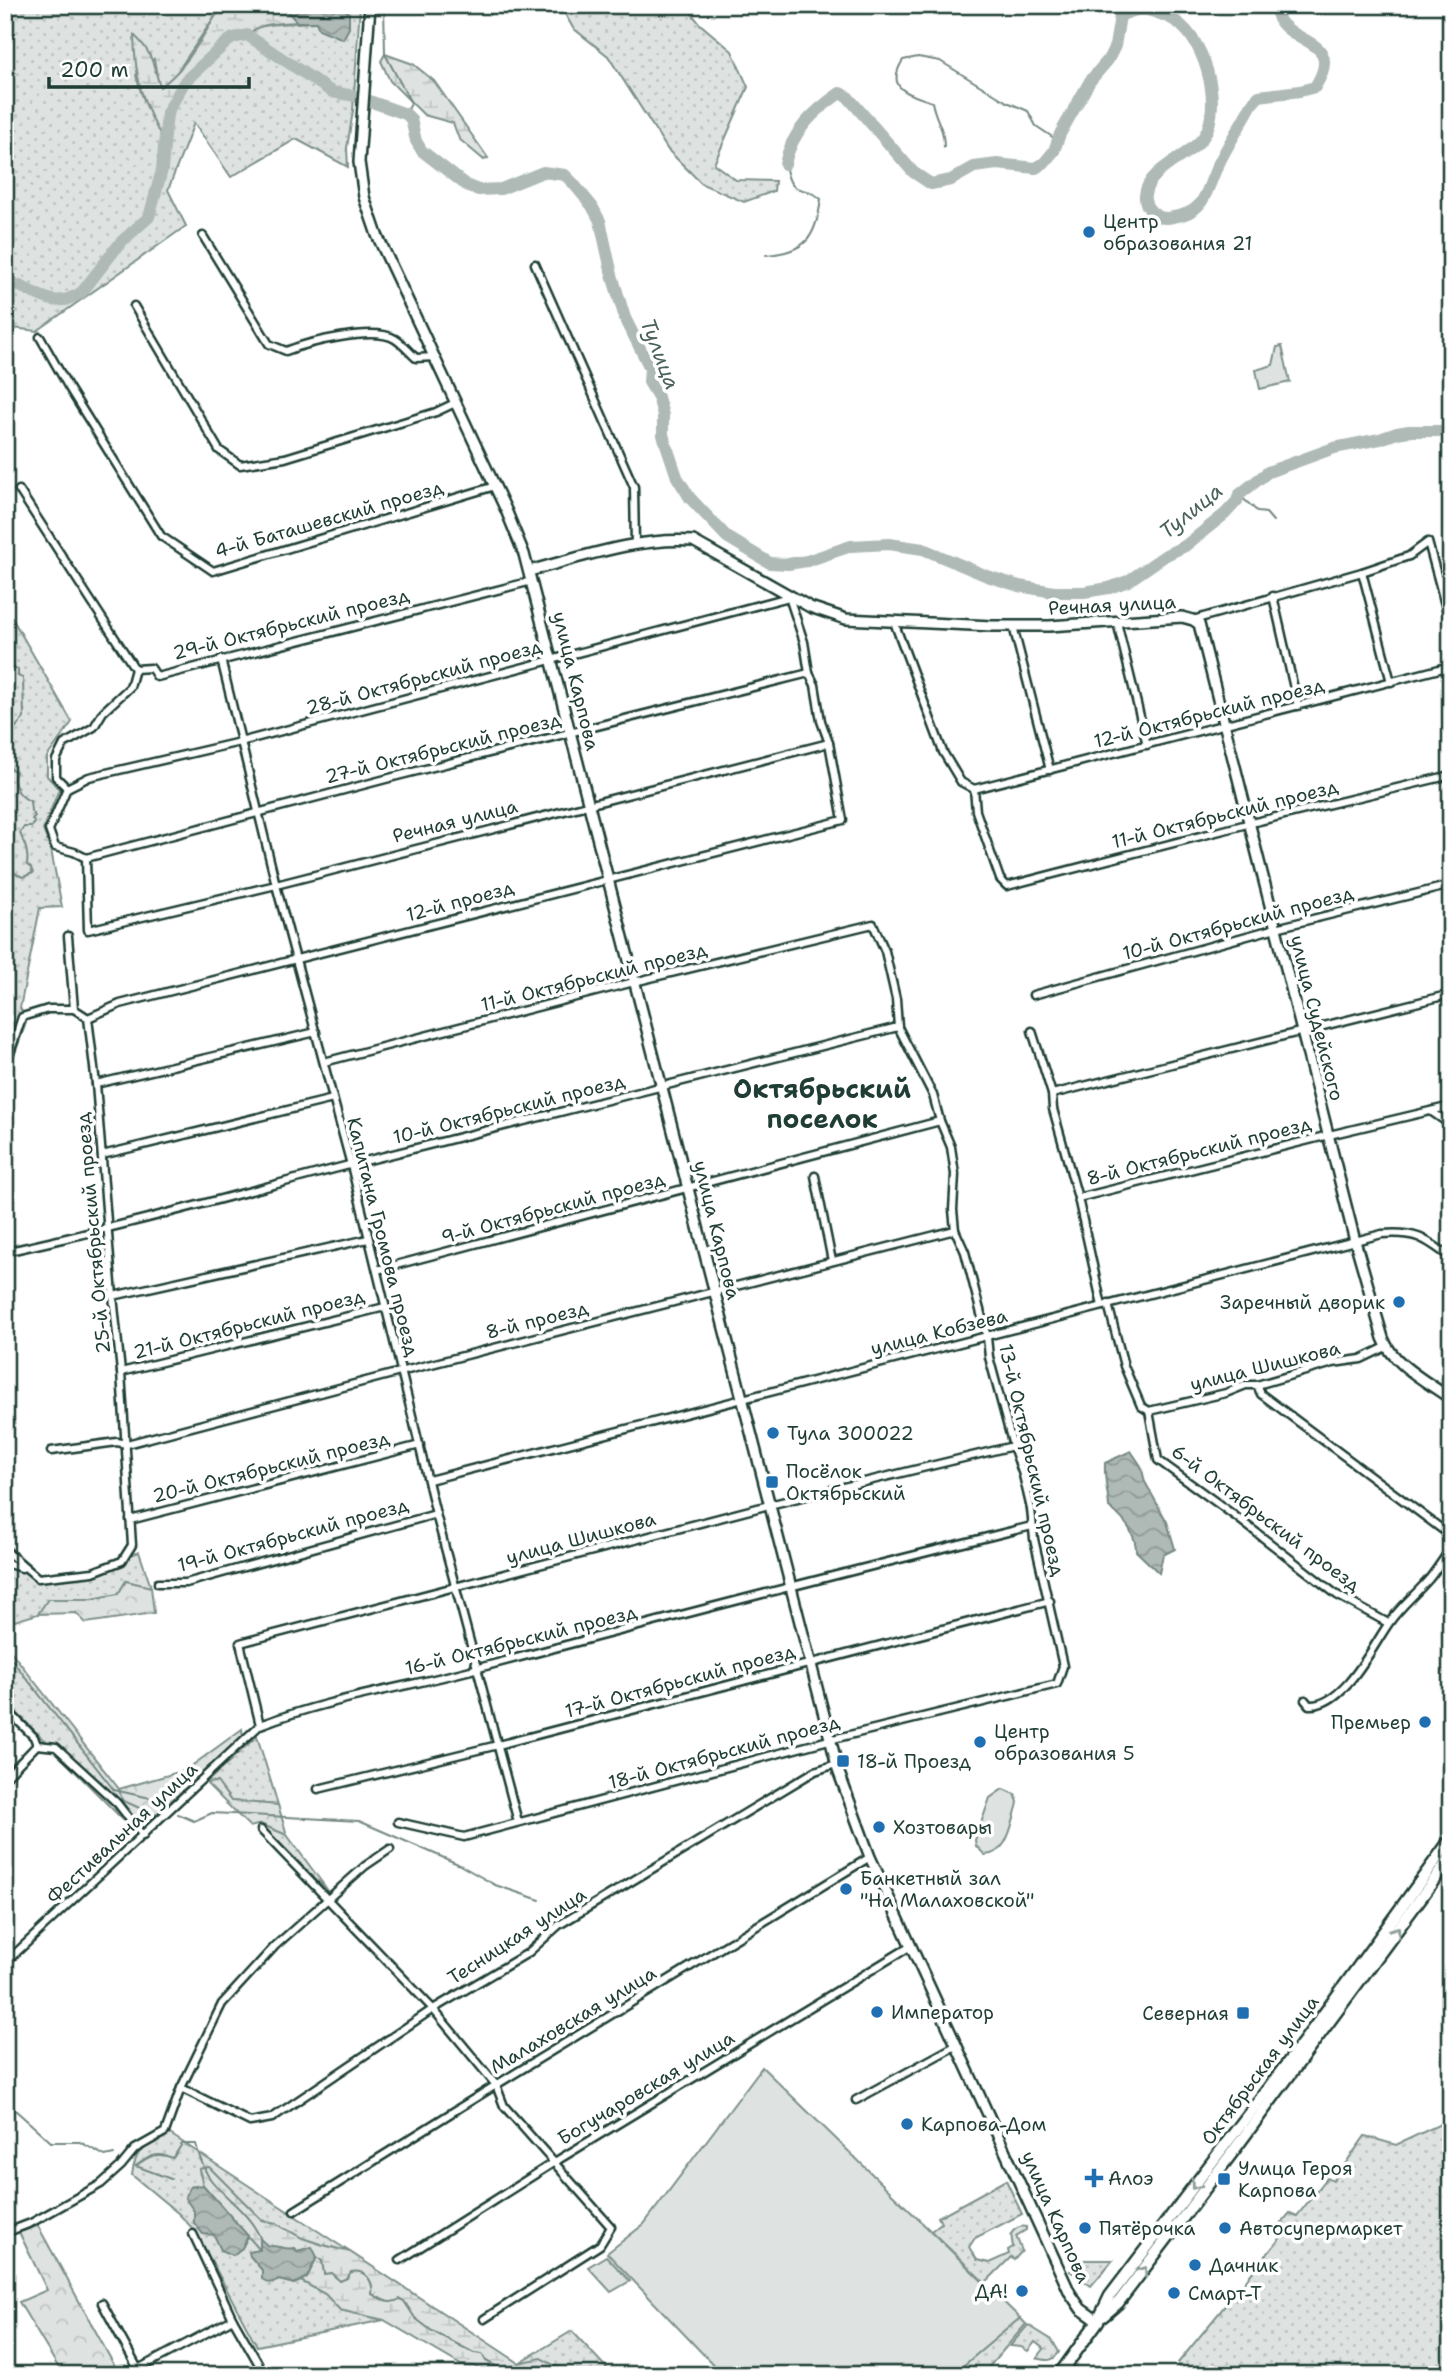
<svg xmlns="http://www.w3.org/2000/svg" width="1456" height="2380" font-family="'Shantell Sans',sans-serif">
  <defs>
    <pattern id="grass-dots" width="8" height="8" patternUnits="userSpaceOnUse" patternTransform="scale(1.75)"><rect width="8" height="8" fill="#dee3e2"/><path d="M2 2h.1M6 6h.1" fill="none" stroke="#bec4c2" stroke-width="1.8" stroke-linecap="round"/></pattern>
    <pattern id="forest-crowns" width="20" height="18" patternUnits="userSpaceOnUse" patternTransform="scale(1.75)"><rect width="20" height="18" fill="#dee3e2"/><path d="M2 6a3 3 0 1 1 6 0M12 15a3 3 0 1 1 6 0" fill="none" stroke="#bec4c2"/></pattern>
    <pattern id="wetland-marsh" width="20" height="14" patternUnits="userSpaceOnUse" patternTransform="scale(1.75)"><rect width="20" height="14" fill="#dee3e2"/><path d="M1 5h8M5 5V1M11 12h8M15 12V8" fill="none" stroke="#bec4c2"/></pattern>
    <pattern id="water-waves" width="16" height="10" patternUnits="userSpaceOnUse" patternTransform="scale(1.75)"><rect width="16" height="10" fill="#afbab7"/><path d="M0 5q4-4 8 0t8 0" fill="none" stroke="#8e9896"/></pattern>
  </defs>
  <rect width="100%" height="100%" fill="#fff"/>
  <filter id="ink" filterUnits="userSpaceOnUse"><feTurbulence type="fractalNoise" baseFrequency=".0143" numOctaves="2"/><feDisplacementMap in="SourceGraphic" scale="14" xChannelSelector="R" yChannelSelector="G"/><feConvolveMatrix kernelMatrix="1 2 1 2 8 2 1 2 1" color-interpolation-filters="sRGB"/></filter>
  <g filter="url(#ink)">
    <g fill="url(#grass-dots)" stroke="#7e908b" stroke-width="2">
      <path d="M5,5H218L217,13L173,78L159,88L154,59L136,75C142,99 150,118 164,139L167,113L185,81L227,42L233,38L247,35L258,27L276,24L316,22L343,7L334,5H360L353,111L347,148L348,167L296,139L231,177L194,123L168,190L186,226L37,331L5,327Z"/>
      <polygon points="560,5 685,5 700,24 732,51 748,87 714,164 736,180 775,181 774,191 744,202 702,184 668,150 608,56 573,28"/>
      <polygon points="5,606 72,722 47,757 47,776 59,789 43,830 51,850 62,907 40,908 20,1008 27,1020 10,1067 5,1110"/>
      <polygon points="5,1543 40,1574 92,1569 139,1552 151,1587 126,1581 118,1594 93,1599 49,1599 38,1614 5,1624"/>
      <polygon points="5,1644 119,1789 122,1800 155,1815 138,1835 5,1701"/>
      <polygon points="257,1736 278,1805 231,1801 217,1782 206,1783"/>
      <polygon points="260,1824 287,1835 329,1892"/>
      <polygon points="1451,2119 1451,2375 1182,2375 1178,2363 1282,2236 1276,2229 1290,2213 1297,2216 1327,2178 1333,2181 1365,2136 1396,2145"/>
      <path d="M170,2134L350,2252L323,2245L302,2238L275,2223L262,2220L209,2167L199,2169L203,2185L190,2187L185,2198L214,2235L242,2247L248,2236L260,2250L250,2252V2256L273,2283L279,2280L294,2284L301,2281L325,2294L340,2310L384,2320L257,2346L196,2232L179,2214L132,2175C136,2145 146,2147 170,2134Z"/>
      <path d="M1006,2180L1022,2214L975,2238L969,2247L977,2260L989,2263L1009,2254L1008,2250L1013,2247L1011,2234C1014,2229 1020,2225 1026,2227V2230L1016,2236L1022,2251L1014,2260L1011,2257L985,2283L931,2231L941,2223L938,2217Z"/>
      <polygon points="1078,2260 1113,2260 1091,2286 1070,2271"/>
      <polygon points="1020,2318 1026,2324 982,2375 952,2375"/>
      <path d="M1028,2325L1052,2340L1059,2352C1053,2362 1047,2361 1037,2358L1044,2349L1035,2342L1028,2351L1021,2347L1010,2346Z"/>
      <polygon points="572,2331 613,2375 572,2375 559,2369 519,2363"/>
    </g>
    <g fill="url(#forest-crowns)" stroke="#7e908b" stroke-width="2">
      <polygon points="126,1581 151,1587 154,1613 86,1623 76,1613 38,1614 48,1599 93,1599 118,1594"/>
      <polygon points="242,1729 243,1737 155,1815 122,1800 119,1789 186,1770"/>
      <polygon points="217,1782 231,1801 278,1805 287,1835 261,1824 250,1827 206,1783"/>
      <polygon points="38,2226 119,2374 119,2375 63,2375 19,2302 47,2290 19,2232"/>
    </g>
    <g fill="url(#wetland-marsh)" stroke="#7e908b" stroke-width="2">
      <path d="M218,5H282L297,22C285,23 270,23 259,27C254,29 250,34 245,35C209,45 182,81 167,114C163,121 165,132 164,141C142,104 135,78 134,35C153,53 153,64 160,87C186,69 200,40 217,14Z"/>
      <polygon points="385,54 413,64 434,81 488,158 484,160 459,139 453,123 424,115 390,81 381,61"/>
      <polygon points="209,2167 262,2220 275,2223 302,2238 323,2245 350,2252 519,2363 541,2358 572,2375 490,2375 474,2366 461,2365 384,2320 340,2310 325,2294 301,2281 307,2277 317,2257 297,2251 295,2248 285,2250 266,2245 260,2250 203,2185 199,2169"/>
    </g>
    <g fill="#dee3e2" stroke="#7e908b" stroke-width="2">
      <polygon points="1282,346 1290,382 1260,389 1256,370 1273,365 1277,347"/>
      <path d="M1003,1789L1015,1794L1018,1802L1017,1807C1011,1826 1008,1854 985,1855L976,1846L975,1840L990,1798Z"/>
      <polygon points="762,2067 1020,2318 952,2375 723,2375 607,2253 644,2224"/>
      <polygon points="606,2256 630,2281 611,2292 588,2267"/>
    </g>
    <g fill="url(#water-waves)" stroke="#758883" stroke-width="2">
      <polygon points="282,5 343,7 349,13 349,28 343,39 319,29 316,22 297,22"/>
      <path d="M1131,1451L1141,1466L1145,1482L1167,1522L1175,1549L1163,1555L1159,1573L1136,1551C1136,1533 1123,1518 1109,1507C1108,1491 1104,1480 1105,1463Z"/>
      <polygon points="203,2185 248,2236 242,2248 233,2255 221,2250 214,2235 203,2234 194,2223 194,2211 185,2198 190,2187"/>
      <path d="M260,2239L268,2246C278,2245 285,2250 295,2248L297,2251L312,2247L317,2257L307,2277L294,2284L279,2280L269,2283L262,2279V2270L250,2256L249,2252L260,2250Z"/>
    </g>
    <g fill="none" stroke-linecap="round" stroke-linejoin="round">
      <g stroke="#758883" stroke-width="2">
        <polyline points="384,5 385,54 411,103 406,114"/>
        <path d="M944,147C944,127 936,122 932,102C910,94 884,90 903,60L918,57L940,61L1007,102L1028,111L1036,126L1057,140"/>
        <path d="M766,255C806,252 816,238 821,199C801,182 791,200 785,164"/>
        <polyline points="1239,495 1258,512 1266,513 1273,521"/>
        <polyline points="5,657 11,667 18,669 18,676 23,678 24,718 5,739"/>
        <path d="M5,767L16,771C11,783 18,796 30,801L31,811L35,816L32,819L35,823L31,827H24L20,833C25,845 29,853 27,865L31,868L33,873L23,877L5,869"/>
        <polyline points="5,1651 114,1790 164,1801"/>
        <polyline points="178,1814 194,1821 212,1813 359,1821 458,1864 495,1885 540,1900"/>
        <polyline points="5,2101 51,2142 80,2142 105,2156 114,2154"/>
        <path d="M136,2166C150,2155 157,2152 173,2158L182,2144H196C199,2155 203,2170 211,2180C227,2200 251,2214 261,2240"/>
        <polyline points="136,2166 171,2179"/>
        <path d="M317,2257L322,2261L324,2274L331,2273L340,2281L347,2278L351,2272C365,2269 374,2281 372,2294C382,2299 389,2306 400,2299L404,2301L415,2318L432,2331L474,2353L482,2354L486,2361L513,2375"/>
      </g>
      <g stroke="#afbab7" stroke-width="12">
        <path d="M785,164C791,132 814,111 840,93L847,96L913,172L931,184L951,180L974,167L997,164L1036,168L1044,163L1054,151L1060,134L1090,81L1108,60L1115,46L1120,16C1140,6 1149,9 1170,18C1204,33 1224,105 1204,136C1192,156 1148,168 1145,195C1144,202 1148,209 1153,213C1159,218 1166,219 1173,217C1207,212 1205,191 1218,165C1228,144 1241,125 1252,104L1259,96L1300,91L1315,87C1344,40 1296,45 1280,21C1278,17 1276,10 1275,5"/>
        <path d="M5,281C34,287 50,314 82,292L121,242L149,217L162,170L167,113L185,81L227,42L233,38L247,35L332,92L355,96L406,114L411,119L416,141L422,151L466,185L478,190L501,189L543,172L565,175L573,183L592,206L600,221L612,275L625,318L650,368L649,382L658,397L663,415V435L677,477L690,498L727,537L770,563L788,564L807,561L851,546L889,544L923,549L987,576L1019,586L1054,592H1084L1109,588L1128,581L1166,555L1185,546L1225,514L1237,501L1239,495L1268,472L1334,448L1380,439L1397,433L1409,431H1451"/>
      </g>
      <g stroke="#1f3d34" stroke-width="11">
        <g id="street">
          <path d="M203,236L269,344L286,351C309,342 374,326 395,339C403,344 409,352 416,358L434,357"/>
          <polyline points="535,264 634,487 635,545"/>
          <polyline points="134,306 219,450 240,465 285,458 436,412 455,403"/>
          <polyline points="40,337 69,388 161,536 213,571 495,486"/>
          <polyline points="19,490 135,669"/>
          <polyline points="1362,572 1391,682"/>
          <polyline points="1273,596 1298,706"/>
          <polyline points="1193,620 1362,572 1409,556 1428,542 1451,627"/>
          <polyline points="894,622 943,752 961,782 974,789 976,811 1000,879 1007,886 1251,823 1451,775"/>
          <polyline points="1117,622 1147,745"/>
          <polyline points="1013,626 1050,770"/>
          <polyline points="221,659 276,885 351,1165 436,1514 518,1822"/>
          <polyline points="135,669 151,668 157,677 532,581"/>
          <polyline points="67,788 89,777 240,742 789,597 804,642 809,673 815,685 821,721 829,743 843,820 120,1004 88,1018"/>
          <polyline points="67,788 56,777 56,760 64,744 94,727 103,712 130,687 135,669"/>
          <polyline points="67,788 49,830 55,847 74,852 86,858"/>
          <polyline points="974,789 1451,666"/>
          <polyline points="86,858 88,930 276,885 829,743"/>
          <polyline points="86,858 397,776 809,673"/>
          <polyline points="68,936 74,1009"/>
          <polyline points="1033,995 1276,928 1443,887 1451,881"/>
          <polyline points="1032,1031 1052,1094 1053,1109 1078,1198 1102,1306"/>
          <polyline points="324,1062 634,982 873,924 885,951 896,999 898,1027 933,1095 940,1121 951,1147 955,1174 953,1210 955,1230 965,1252 987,1337 989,1357 1013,1446 1023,1475 1031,1509 1034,1539 1063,1666 1057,1684 829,1740 464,1837 398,1822"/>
          <polyline points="5,1068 22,1017 48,1009 74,1009 88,1018"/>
          <polyline points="96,1084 316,1032"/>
          <polyline points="1052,1094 1451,994"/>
          <polyline points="1432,1112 1451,1125"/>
          <polyline points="102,1155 333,1099"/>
          <polyline points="815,1176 832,1261"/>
          <polyline points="1078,1198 1329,1135 1451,1106"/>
          <path d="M5,1252C121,1227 234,1195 349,1165C532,1118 715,1074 898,1027"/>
          <polyline points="377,1270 940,1121"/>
          <polyline points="113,1296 368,1239"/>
          <polyline points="1108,1304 1124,1366 1141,1406 1149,1411 1158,1460 1235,1516 1337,1595 1388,1623"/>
          <polyline points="121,1372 385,1307"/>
          <polyline points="1257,1385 1261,1394 1451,1536"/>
          <polyline points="1149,1411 1226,1393 1246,1385 1257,1385 1333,1363 1361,1359 1386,1347"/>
          <polyline points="51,1451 117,1442 127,1444 400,1372 955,1230"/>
          <path d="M429,1480L1382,1234C1415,1231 1425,1238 1451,1258"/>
          <polyline points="130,1520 420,1445"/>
          <polyline points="5,1550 38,1578 93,1572 122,1561 132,1545 121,1372 113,1296 96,1084 88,1018"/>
          <polyline points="5,1563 22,1568"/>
          <polyline points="158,1583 186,1583 436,1514"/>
          <path d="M1305,1700L1309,1705C1344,1707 1372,1647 1389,1623C1400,1607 1416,1594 1429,1579C1437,1569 1444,1558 1451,1548"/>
          <polyline points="5,1708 34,1737 37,1745"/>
          <polyline points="260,1725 240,1643 769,1505 1013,1446"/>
          <polyline points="37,1745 56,1747 117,1803 143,1836"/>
          <polyline points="5,1778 37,1745"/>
          <polyline points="318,1789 498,1745 1050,1601"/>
          <polyline points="261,1830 433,2009 496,2085 504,2106 611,2227 600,2245 484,2319"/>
          <path d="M5,1963L260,1725C333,1697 411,1687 486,1666C668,1618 849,1571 1032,1526"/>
          <polyline points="181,2088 250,2122 272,2118 433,2009 528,1953 559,1925 815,1771 836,1764"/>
          <polyline points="856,2100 957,2045"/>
          <polyline points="294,2211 496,2085 870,1857"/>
          <polyline points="5,2233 31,2223 101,2184 121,2166 135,2149 165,2132 181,2088 222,2004 275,1946 365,1866 390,1849"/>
          <polyline points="193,2234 233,2319 265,2375"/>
          <polyline points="400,2260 553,2163 911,1946"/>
          <polyline points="102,2303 138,2369 129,2375"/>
          <polyline points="138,2369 233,2319"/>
        </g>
      </g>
      <g stroke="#1f3d34" stroke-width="14">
        <g id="secondary">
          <polyline points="370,5 359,162 364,197 377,235 506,510 524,554 839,1773 870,1857 1070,2293 1081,2309 1098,2321"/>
          <path d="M529,571C582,557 638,537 693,541L810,607L846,619L992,626H1049L1182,617L1193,620L1199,624L1355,1241L1383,1338C1393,1365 1428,1382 1451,1399"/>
        </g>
      </g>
      <g stroke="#1f3d34" stroke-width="15">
        <g id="primary">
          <polyline points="1103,2316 1118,2303 1232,2153 1451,1857"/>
          <polyline points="1059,2375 1098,2321 1110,2296 1305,2040 1451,1839"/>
        </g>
      </g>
      <use href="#street" stroke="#fff" stroke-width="6"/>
      <use href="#secondary" stroke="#fff" stroke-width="9"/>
      <use href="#primary" stroke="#fff" stroke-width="10"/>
    </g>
    <defs><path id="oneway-chevron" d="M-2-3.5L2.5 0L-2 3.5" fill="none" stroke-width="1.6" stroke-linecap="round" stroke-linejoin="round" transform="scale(1.75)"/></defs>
    <g stroke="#8f9e9a">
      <use href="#oneway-chevron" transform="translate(1396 1931) rotate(-54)"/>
      <use href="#oneway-chevron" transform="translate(1195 2185) rotate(127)"/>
      <use href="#oneway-chevron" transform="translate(1143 2271) rotate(-53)"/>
    </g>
  </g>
  <g fill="#1f6fb2" stroke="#fff" stroke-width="2.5">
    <circle cx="1089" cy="232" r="7"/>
    <circle cx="1399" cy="1302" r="7"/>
    <circle cx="773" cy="1433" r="7"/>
    <rect x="765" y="1475" width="14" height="14" rx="3.5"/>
    <circle cx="1425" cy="1722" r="7"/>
    <circle cx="980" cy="1742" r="7"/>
    <rect x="836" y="1754" width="14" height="14" rx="3.5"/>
    <circle cx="879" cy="1827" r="7"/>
    <circle cx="846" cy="1889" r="7"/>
    <circle cx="877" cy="2012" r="7"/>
    <rect x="1236" y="2006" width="14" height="14" rx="3.5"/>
    <circle cx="907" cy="2124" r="7"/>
    <path d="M1090.5 2167.5h7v7h7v7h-7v7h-7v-7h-7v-7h7z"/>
    <rect x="1217" y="2172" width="14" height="14" rx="3.5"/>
    <circle cx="1085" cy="2228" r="7"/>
    <circle cx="1225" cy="2228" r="7"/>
    <circle cx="1195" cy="2265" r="7"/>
    <circle cx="1022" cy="2291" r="7"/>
    <circle cx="1174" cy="2293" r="7"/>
  </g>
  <g text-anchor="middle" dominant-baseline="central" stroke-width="7" stroke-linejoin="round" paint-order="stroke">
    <g font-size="19" fill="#1f3d34" stroke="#fff" text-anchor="start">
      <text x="1103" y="221">Центр<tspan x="1103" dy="22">образования 21</tspan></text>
      <text x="1385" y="1302" text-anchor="end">Заречный дворик</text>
      <text x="787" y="1433">Тула 300022</text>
      <text x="786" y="1471">Посёлок<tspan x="786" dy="22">Октябрьский</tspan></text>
      <text x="1411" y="1722" text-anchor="end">Премьер</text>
      <text x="994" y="1731">Центр<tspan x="994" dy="22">образования 5</tspan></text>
      <text x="857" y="1761">18-й Проезд</text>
      <text x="893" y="1827">Хозтовары</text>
      <text x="860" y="1878">Банкетный зал<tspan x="860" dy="22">"На Малаховской"</tspan></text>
      <text x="891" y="2012">Император</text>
      <text x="1229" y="2013" text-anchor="end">Северная</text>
      <text x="921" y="2124">Карпова-Дом</text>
      <text x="1238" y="2168">Улица Героя<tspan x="1238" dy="22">Карпова</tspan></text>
      <text x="1108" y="2178">Алоэ</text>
      <text x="1099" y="2228">Пятёрочка</text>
      <text x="1239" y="2228">Автосупермаркет</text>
      <text x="1209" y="2265">Дачник</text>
      <text x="1008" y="2291" text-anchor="end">ДА!</text>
      <text x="1188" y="2293">Смарт-Т</text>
    </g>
    <g font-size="19" fill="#1f3d34" stroke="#fff">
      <text transform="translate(329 519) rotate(-16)">4-й Баташевский проезд</text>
      <text transform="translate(1112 605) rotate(-3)">Речная улица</text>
      <text transform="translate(291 624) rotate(-14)">29-й Октябрьский проезд</text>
      <text transform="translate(424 677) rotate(-15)">28-й Октябрьский проезд</text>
      <text transform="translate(576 681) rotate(76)">улица Карпова</text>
      <text transform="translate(1209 713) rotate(-14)">12-й Октябрьский проезд</text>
      <text transform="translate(443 748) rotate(-14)">27-й Октябрьский проезд</text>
      <text transform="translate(1225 814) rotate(-14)">11-й Октябрьский проезд</text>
      <text transform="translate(455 821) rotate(-14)">Речная улица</text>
      <text transform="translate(460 901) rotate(-15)">12-й проезд</text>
      <text transform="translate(1238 923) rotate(-15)">10-й Октябрьский проезд</text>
      <text transform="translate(594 977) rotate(-14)">11-й Октябрьский проезд</text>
      <text transform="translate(1317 1018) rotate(76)">улица Судейского</text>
      <text transform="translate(509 1109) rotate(-14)">10-й Октябрьский проезд</text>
      <text transform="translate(1199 1151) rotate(-14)">8-й Октябрьский проезд</text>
      <text transform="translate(553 1208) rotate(-15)">9-й Октябрьский проезд</text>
      <text transform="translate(717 1230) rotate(76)">улица Карпова</text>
      <text transform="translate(93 1233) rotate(-95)">25-й Октябрьский проезд</text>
      <text transform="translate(383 1237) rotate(76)">Капитана Громова проезд</text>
      <text transform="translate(537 1320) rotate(-14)">8-й проезд</text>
      <text transform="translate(249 1324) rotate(-14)">21-й Октябрьский проезд</text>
      <text transform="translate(939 1332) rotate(-14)">улица Кобзева</text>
      <text transform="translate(1265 1366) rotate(-14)">улица Шишкова</text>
      <text transform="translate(1032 1460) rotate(77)">13-й Октябрьский проезд</text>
      <text transform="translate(271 1467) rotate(-14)">20-й Октябрьский проезд</text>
      <text transform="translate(1266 1518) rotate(37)">6-й Октябрьский проезд</text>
      <text transform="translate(293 1535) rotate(-15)">19-й Октябрьский проезд</text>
      <text transform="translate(581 1538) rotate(-15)">улица Шишкова</text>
      <text transform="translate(521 1640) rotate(-14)">16-й Октябрьский проезд</text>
      <text transform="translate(680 1681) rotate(-15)">17-й Октябрьский проезд</text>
      <text transform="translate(724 1752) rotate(-15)">18-й Октябрьский проезд</text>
      <text transform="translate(122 1833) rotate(-43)">Фестивальная улица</text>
      <text transform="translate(517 1936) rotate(-33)">Тесницкая улица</text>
      <text transform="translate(573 2020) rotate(-31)">Малаховская улица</text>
      <text transform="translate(1260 2070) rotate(-53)">Октябрьская улица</text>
      <text transform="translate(646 2088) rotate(-31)">Богучаровская улица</text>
      <text transform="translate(1056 2217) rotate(66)">улица Карпова</text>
    </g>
    <g font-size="21" font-style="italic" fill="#4a625b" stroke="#fff">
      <text transform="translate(660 354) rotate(69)">Тулица</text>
      <text transform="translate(1191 511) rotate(-39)">Тулица</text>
    </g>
    <g font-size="26" font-weight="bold" fill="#1f3d34" stroke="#fff">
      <text x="822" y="1088">Октябрьский<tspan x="822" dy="30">поселок</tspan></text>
    </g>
  </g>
  <rect width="1456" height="2380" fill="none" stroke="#fff" stroke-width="28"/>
  <rect x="14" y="14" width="1428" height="2352" fill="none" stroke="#1f3d34" stroke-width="2.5" filter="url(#ink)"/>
  <path d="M49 77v10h200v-10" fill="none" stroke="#1f3d34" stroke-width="3.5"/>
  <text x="60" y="77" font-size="21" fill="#1f3d34" stroke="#ffffff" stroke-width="5" paint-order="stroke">200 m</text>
</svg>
